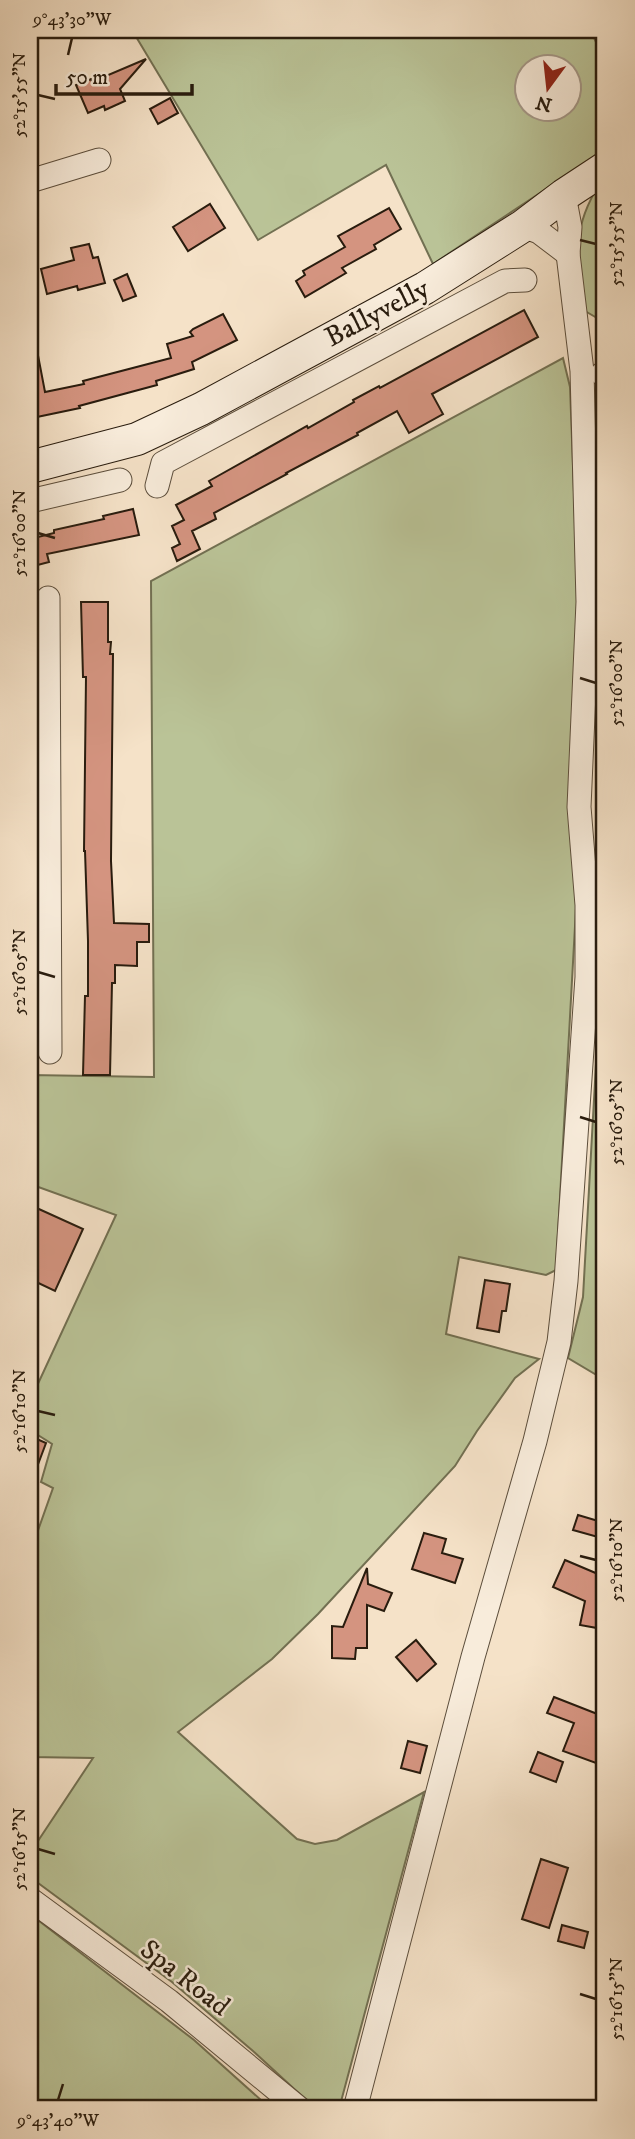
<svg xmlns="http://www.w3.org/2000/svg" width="635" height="2139" font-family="'IM FELL DW Pica',serif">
  <rect width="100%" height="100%" fill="#f5e2c8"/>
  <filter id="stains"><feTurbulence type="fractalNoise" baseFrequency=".00286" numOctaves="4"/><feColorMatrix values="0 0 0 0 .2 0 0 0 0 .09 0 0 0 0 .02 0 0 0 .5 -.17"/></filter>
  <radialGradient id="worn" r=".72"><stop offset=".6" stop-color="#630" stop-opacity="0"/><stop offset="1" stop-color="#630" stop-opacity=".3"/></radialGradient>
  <g fill="#bac397" stroke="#727052" stroke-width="2" fill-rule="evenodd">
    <path d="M132,30H605V32L594,38L605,61V156L564,177L433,264L386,165L258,240ZM526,66H568V108H526Z"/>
    <path d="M605,175V319L604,322L585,311C578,251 569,229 605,175Z"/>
    <polygon points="563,358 570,387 580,649 578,872 556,1270 546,1275 459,1257 446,1334 539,1359 515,1378 477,1431 455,1466 318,1614 272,1659 178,1732 297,1839 315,1844 337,1840 424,1792 339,2109 316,2109 253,2051 172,1982 30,1877 30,1853 93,1758 30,1757 30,1553 53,1488 41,1482 52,1444 30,1430 30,1401 116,1215 30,1184 30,1075 154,1077 151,581"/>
    <polygon points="605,395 605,515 594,510 590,414"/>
    <polygon points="30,716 38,725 42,1037 38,1041 30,1043"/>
    <polygon points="605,874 605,946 596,877"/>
    <polygon points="599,1010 605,1013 605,1380 568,1358 583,1297"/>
    <polygon points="30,1914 194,2040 271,2109 30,2109"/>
  </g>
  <g fill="#d49480" stroke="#291c0e" stroke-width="2">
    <polygon points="146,59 120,89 125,101 105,110 104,106 88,113 76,85 91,79 92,82"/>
    <polygon points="170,98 178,113 158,124 150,109"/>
    <polygon points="210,204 225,228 188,251 173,227"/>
    <polygon points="389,208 401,229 374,245 376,249 342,268 346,273 305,297 296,281 305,275 303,271 345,247 338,236"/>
    <polygon points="89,244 93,258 98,257 105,283 78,290 77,286 47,294 41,269 74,260 71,248"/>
    <polygon points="127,274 136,296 123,301 114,280"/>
    <polygon points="524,310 538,337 432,394 443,414 409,433 397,411 357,433 358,435 354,437 286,473 287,474 214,513 216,519 192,531 200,549 177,561 172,548 180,544 172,526 184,520 176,505 212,486 209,481 307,426 308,428 354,402 353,400 379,386 380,388"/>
    <polygon points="223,314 237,340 192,362 194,369 156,381 157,385 79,406 80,408 37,417 37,415 31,416 30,351 37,350 45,392 84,384 83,381 171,358 167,344 193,336 190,332 193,329"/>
    <polygon points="133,509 139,535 47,554 49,562 30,567 30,539 54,533 54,530 104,519 103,516"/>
    <polygon points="81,602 108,602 108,642 111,642 110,654 113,654 111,861 114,923 149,924 149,942 137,942 137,966 115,965 115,983 112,983 110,1075 83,1075 85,996 88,996 88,941 85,851 84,851 86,677 83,677"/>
    <polygon points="30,1205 83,1229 55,1291 30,1279"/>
    <polygon points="485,1280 510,1284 506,1311 502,1311 499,1332 477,1328"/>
    <polygon points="30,1436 46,1443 31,1483 30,1482"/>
    <polygon points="578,1515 605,1523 605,1539 573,1530"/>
    <polygon points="424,1533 446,1539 442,1553 463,1559 455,1583 412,1569"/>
    <polygon points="565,1560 605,1577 605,1610 601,1608 597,1628 580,1625 585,1601 553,1587"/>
    <polygon points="367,1568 368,1584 392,1593 384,1611 367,1605 367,1648 356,1648 355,1659 332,1658 332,1626 343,1627"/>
    <polygon points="416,1640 436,1664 417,1681 396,1657"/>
    <polygon points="554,1697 605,1717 605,1739 596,1763 563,1751 574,1723 547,1713"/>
    <polygon points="408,1741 427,1746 420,1773 401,1768"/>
    <polygon points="538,1752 563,1762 556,1782 530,1772"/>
    <polygon points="541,1859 568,1868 549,1928 522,1919"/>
    <polygon points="562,1925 588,1932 584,1948 558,1941"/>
  </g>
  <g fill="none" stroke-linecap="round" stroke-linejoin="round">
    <g stroke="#5c4e3c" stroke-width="25">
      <g id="street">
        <polyline points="30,181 99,160"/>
        <polyline points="523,226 539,232 568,254"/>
        <polyline points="602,374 605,376"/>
        <polyline points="157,486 163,463 505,281 525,280"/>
        <polyline points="30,501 120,480"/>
        <polyline points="48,598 50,1052"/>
        <polyline points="30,1899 169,2001 300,2109"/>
        <polyline points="355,2109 473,1657 535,1441 559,1342 566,1281 587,977 587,905 579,807 588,602 582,371 568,254 570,227 564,195"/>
      </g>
    </g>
    <g stroke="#291c0e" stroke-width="34">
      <polyline id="secondary" points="30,467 137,439 201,409 425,288 523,226 564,195 605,168"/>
    </g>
    <use href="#street" stroke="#f8ecdb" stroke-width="23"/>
    <use href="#secondary" stroke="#f8ecdb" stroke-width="32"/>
  </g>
  <path fill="none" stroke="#291c0e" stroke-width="2.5" d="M68,55L72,38M38,95L55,99M580,240L596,244M38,533L55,538M580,678L596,683M38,972L55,977M580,1117L596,1122M38,1411L55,1415M580,1556L596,1560M38,1849L55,1854M580,1994L596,1999M58,2100L63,2084"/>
  <g text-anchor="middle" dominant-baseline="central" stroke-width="5" stroke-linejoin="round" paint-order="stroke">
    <g font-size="28" fill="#291c0e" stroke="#f8ecdb">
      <text transform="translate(377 313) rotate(-28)">Ballyvelly</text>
      <text transform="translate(185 1978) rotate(38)">Spa Road</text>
    </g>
  </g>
  <rect width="635" height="2139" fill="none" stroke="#f5e2c8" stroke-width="77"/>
  <g transform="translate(548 88) rotate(195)"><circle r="33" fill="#f8ecdb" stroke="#a59989" stroke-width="2"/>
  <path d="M0-5L12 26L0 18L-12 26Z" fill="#8f2418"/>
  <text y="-10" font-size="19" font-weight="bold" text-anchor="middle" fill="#291c0e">N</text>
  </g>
  <path d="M56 84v10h136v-10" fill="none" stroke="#291c0e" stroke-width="3.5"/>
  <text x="66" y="84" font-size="21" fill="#291c0e" stroke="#f8ecdb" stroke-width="5" paint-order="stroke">50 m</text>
  <rect x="38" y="38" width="558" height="2062" fill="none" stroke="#291c0e" stroke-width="2.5"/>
  <g font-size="18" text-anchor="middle" fill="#291c0e">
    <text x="72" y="25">9°43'30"W</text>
    <text transform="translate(19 95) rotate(-90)" y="6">52°15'55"N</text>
    <text transform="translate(616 244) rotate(-90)" y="6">52°15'55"N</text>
    <text transform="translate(19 533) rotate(-90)" y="6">52°16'00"N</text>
    <text transform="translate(616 683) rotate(-90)" y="6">52°16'00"N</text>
    <text transform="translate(19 972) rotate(-90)" y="6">52°16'05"N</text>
    <text transform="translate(616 1122) rotate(-90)" y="6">52°16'05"N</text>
    <text transform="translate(19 1411) rotate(-90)" y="6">52°16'10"N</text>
    <text transform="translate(616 1560) rotate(-90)" y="6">52°16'10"N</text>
    <text transform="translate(19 1849) rotate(-90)" y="6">52°16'15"N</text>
    <text transform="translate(616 1999) rotate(-90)" y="6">52°16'15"N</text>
    <text x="58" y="2126">9°43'40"W</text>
  </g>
  <rect width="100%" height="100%" filter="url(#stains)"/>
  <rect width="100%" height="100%" fill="url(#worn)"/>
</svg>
